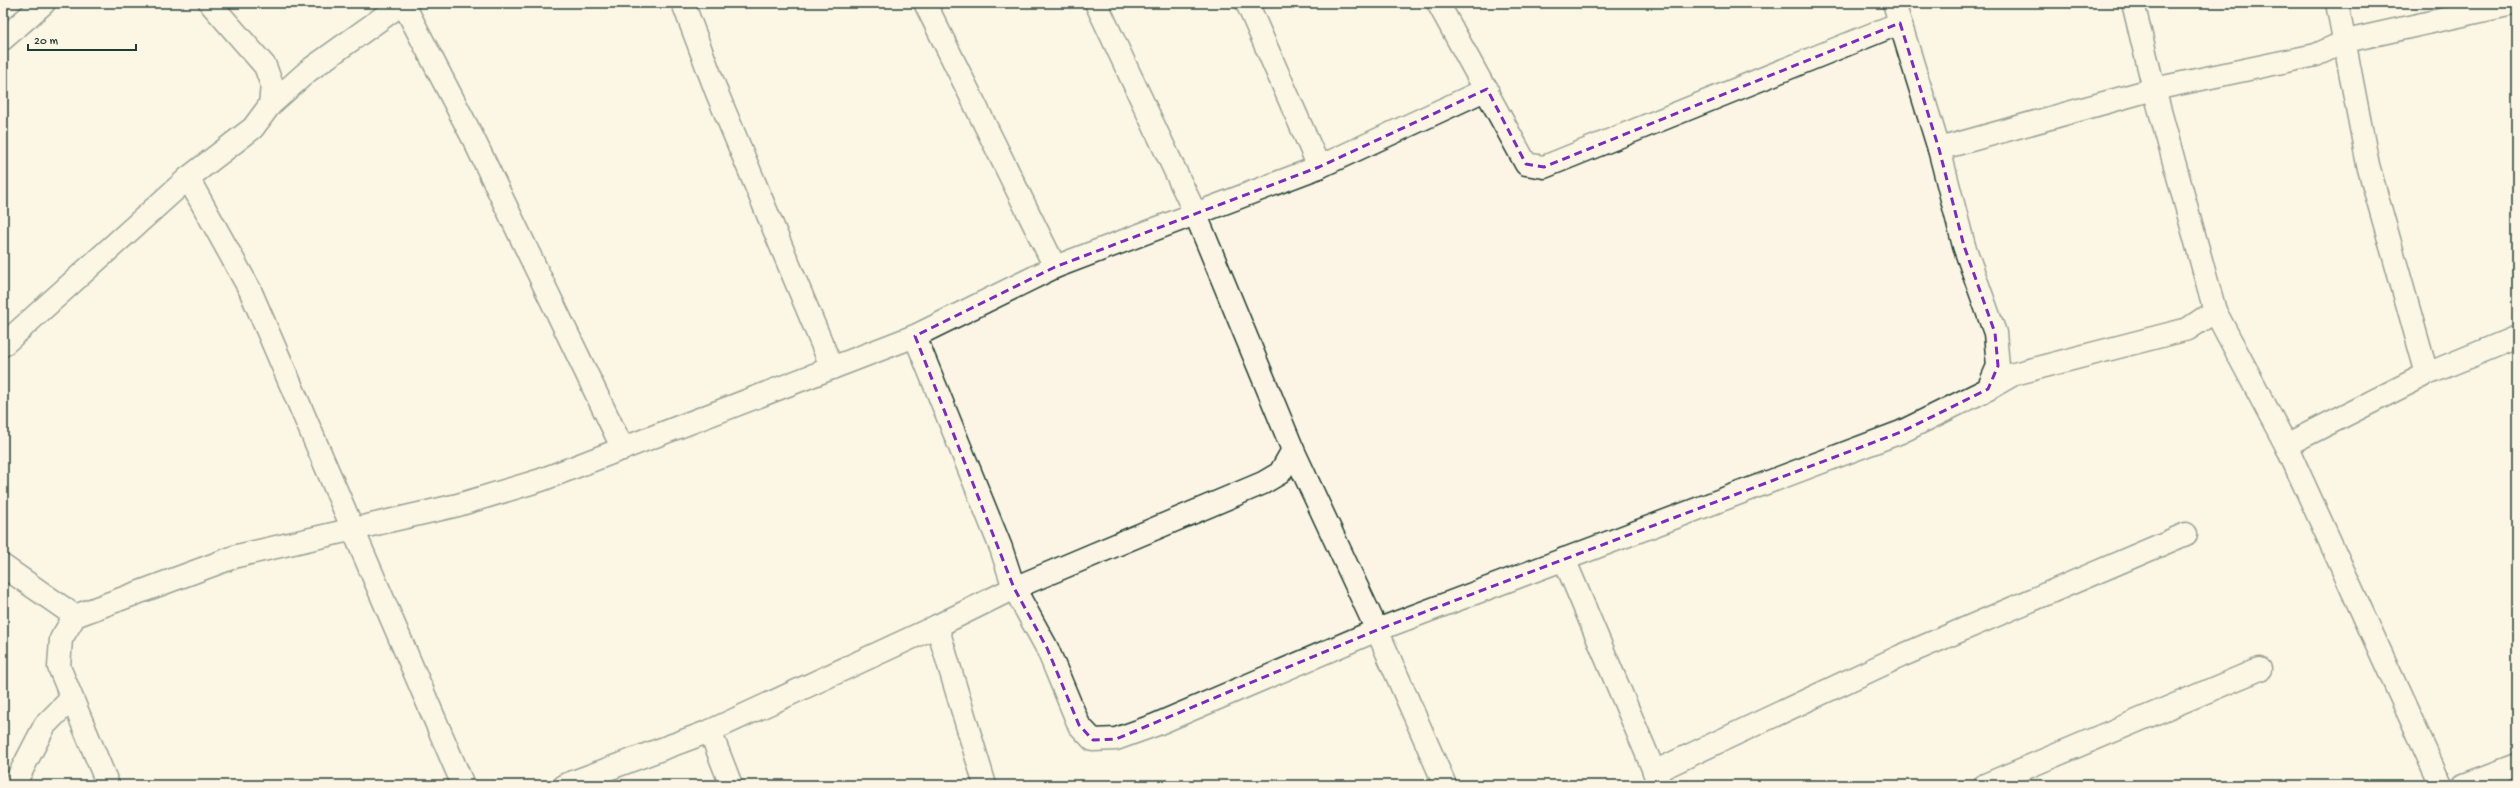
<svg xmlns="http://www.w3.org/2000/svg" width="2520" height="788" font-family="'Gochi Hand',sans-serif">
  <rect width="100%" height="100%" fill="#fcf5e5"/>
  <filter id="ink" filterUnits="userSpaceOnUse"><feTurbulence type="fractalNoise" baseFrequency=".025" numOctaves="2"/><feDisplacementMap in="SourceGraphic" scale="8" xChannelSelector="R" yChannelSelector="G"/><feConvolveMatrix kernelMatrix="1 2 1 2 8 2 1 2 1" color-interpolation-filters="sRGB"/></filter>
  <g filter="url(#ink)">
    <g fill="none" stroke-linecap="round" stroke-linejoin="round">
      <g stroke="#1f3d34" stroke-width="25">
        <g id="minor">
          <polyline points="403,3 474,140 623,449"/>
          <polyline points="683,3 717,93 832,368"/>
          <polyline points="925,3 1055,267"/>
          <polyline points="1096,3 1195,213 1293,450 1377,630 1445,785"/>
          <polyline points="1247,3 1319,167"/>
          <polyline points="1438,3 1526,164 1544,167 1900,23"/>
          <polyline points="2133,3 2154,89 2215,311 2286,445 2441,785"/>
          <polyline points="2337,3 2368,165 2427,374"/>
          <polyline points="3,39 44,3"/>
          <polyline points="270,105 308,71 403,3"/>
          <polyline points="1939,149 2154,89 2316,55 2346,41 2517,3"/>
          <polyline points="188,178 250,290 463,785"/>
          <polyline points="915,336 1001,548 1014,588 1047,648 1079,725 1093,740 1116,739 1155,725 1377,630 1901,432 1988,389 1998,366 1995,333 1964,246 1939,149 1894,3"/>
          <polyline points="3,345 188,178 253,128 270,105 272,85 265,66 210,3"/>
          <polyline points="1988,389 2014,374 2188,329 2215,311"/>
          <polyline points="2286,445 2427,374 2517,337"/>
          <polyline points="1564,559 1660,785"/>
          <polyline points="3,566 75,616"/>
          <polyline points="937,626 985,785"/>
          <polyline points="710,731 731,785"/>
          <polyline points="1654,772 1901,656 2186,534"/>
          <polyline points="14,785 45,725 71,699"/>
          <polyline points="108,785 59,667 61,639 75,616 237,556 458,505 541,480 915,336 1055,267 1319,167 1487,89"/>
          <polyline points="565,785 710,731 937,626 1014,588 1263,483 1280,473 1293,450"/>
          <polyline points="1985,785 2260,669"/>
          <polyline points="2464,785 2517,765"/>
        </g>
      </g>
      <use href="#minor" stroke="#fcf5e5" stroke-width="22"/>
    </g>
  </g>
  <path d="M0 0H2520V788H0ZM1900,23L1939,149L1964,246L1995,333L1998,366L1988,389L1901,432L1377,630L1116,739L1093,740L1079,725L1047,648L1014,588L915,336L1055,267L1319,167L1487,89L1526,164L1544,167Z" fill="#fcf5e5" fill-opacity=".55" fill-rule="evenodd"/>
  <path fill="none" stroke="#7b2cbf" stroke-width="3" stroke-dasharray="8 5" stroke-linejoin="round" d="M1900,23L1939,149L1964,246L1995,333L1998,366L1988,389L1901,432L1377,630L1116,739L1093,740L1079,725L1047,648L1014,588L915,336L1055,267L1319,167L1487,89L1526,164L1544,167Z"/>
  <rect width="2520" height="788" fill="none" stroke="#fcf5e5" stroke-width="16"/>
  <rect x="8" y="8" width="2504" height="772" fill="none" stroke="#1f3d34" stroke-width="1.5" filter="url(#ink)"/>
  <path d="M28 44v6h108v-6" fill="none" stroke="#1f3d34" stroke-width="2"/>
  <text x="34" y="44" font-size="12" fill="#1f3d34" stroke="#fcf5e5" stroke-width="3" paint-order="stroke">20 m</text>
</svg>
